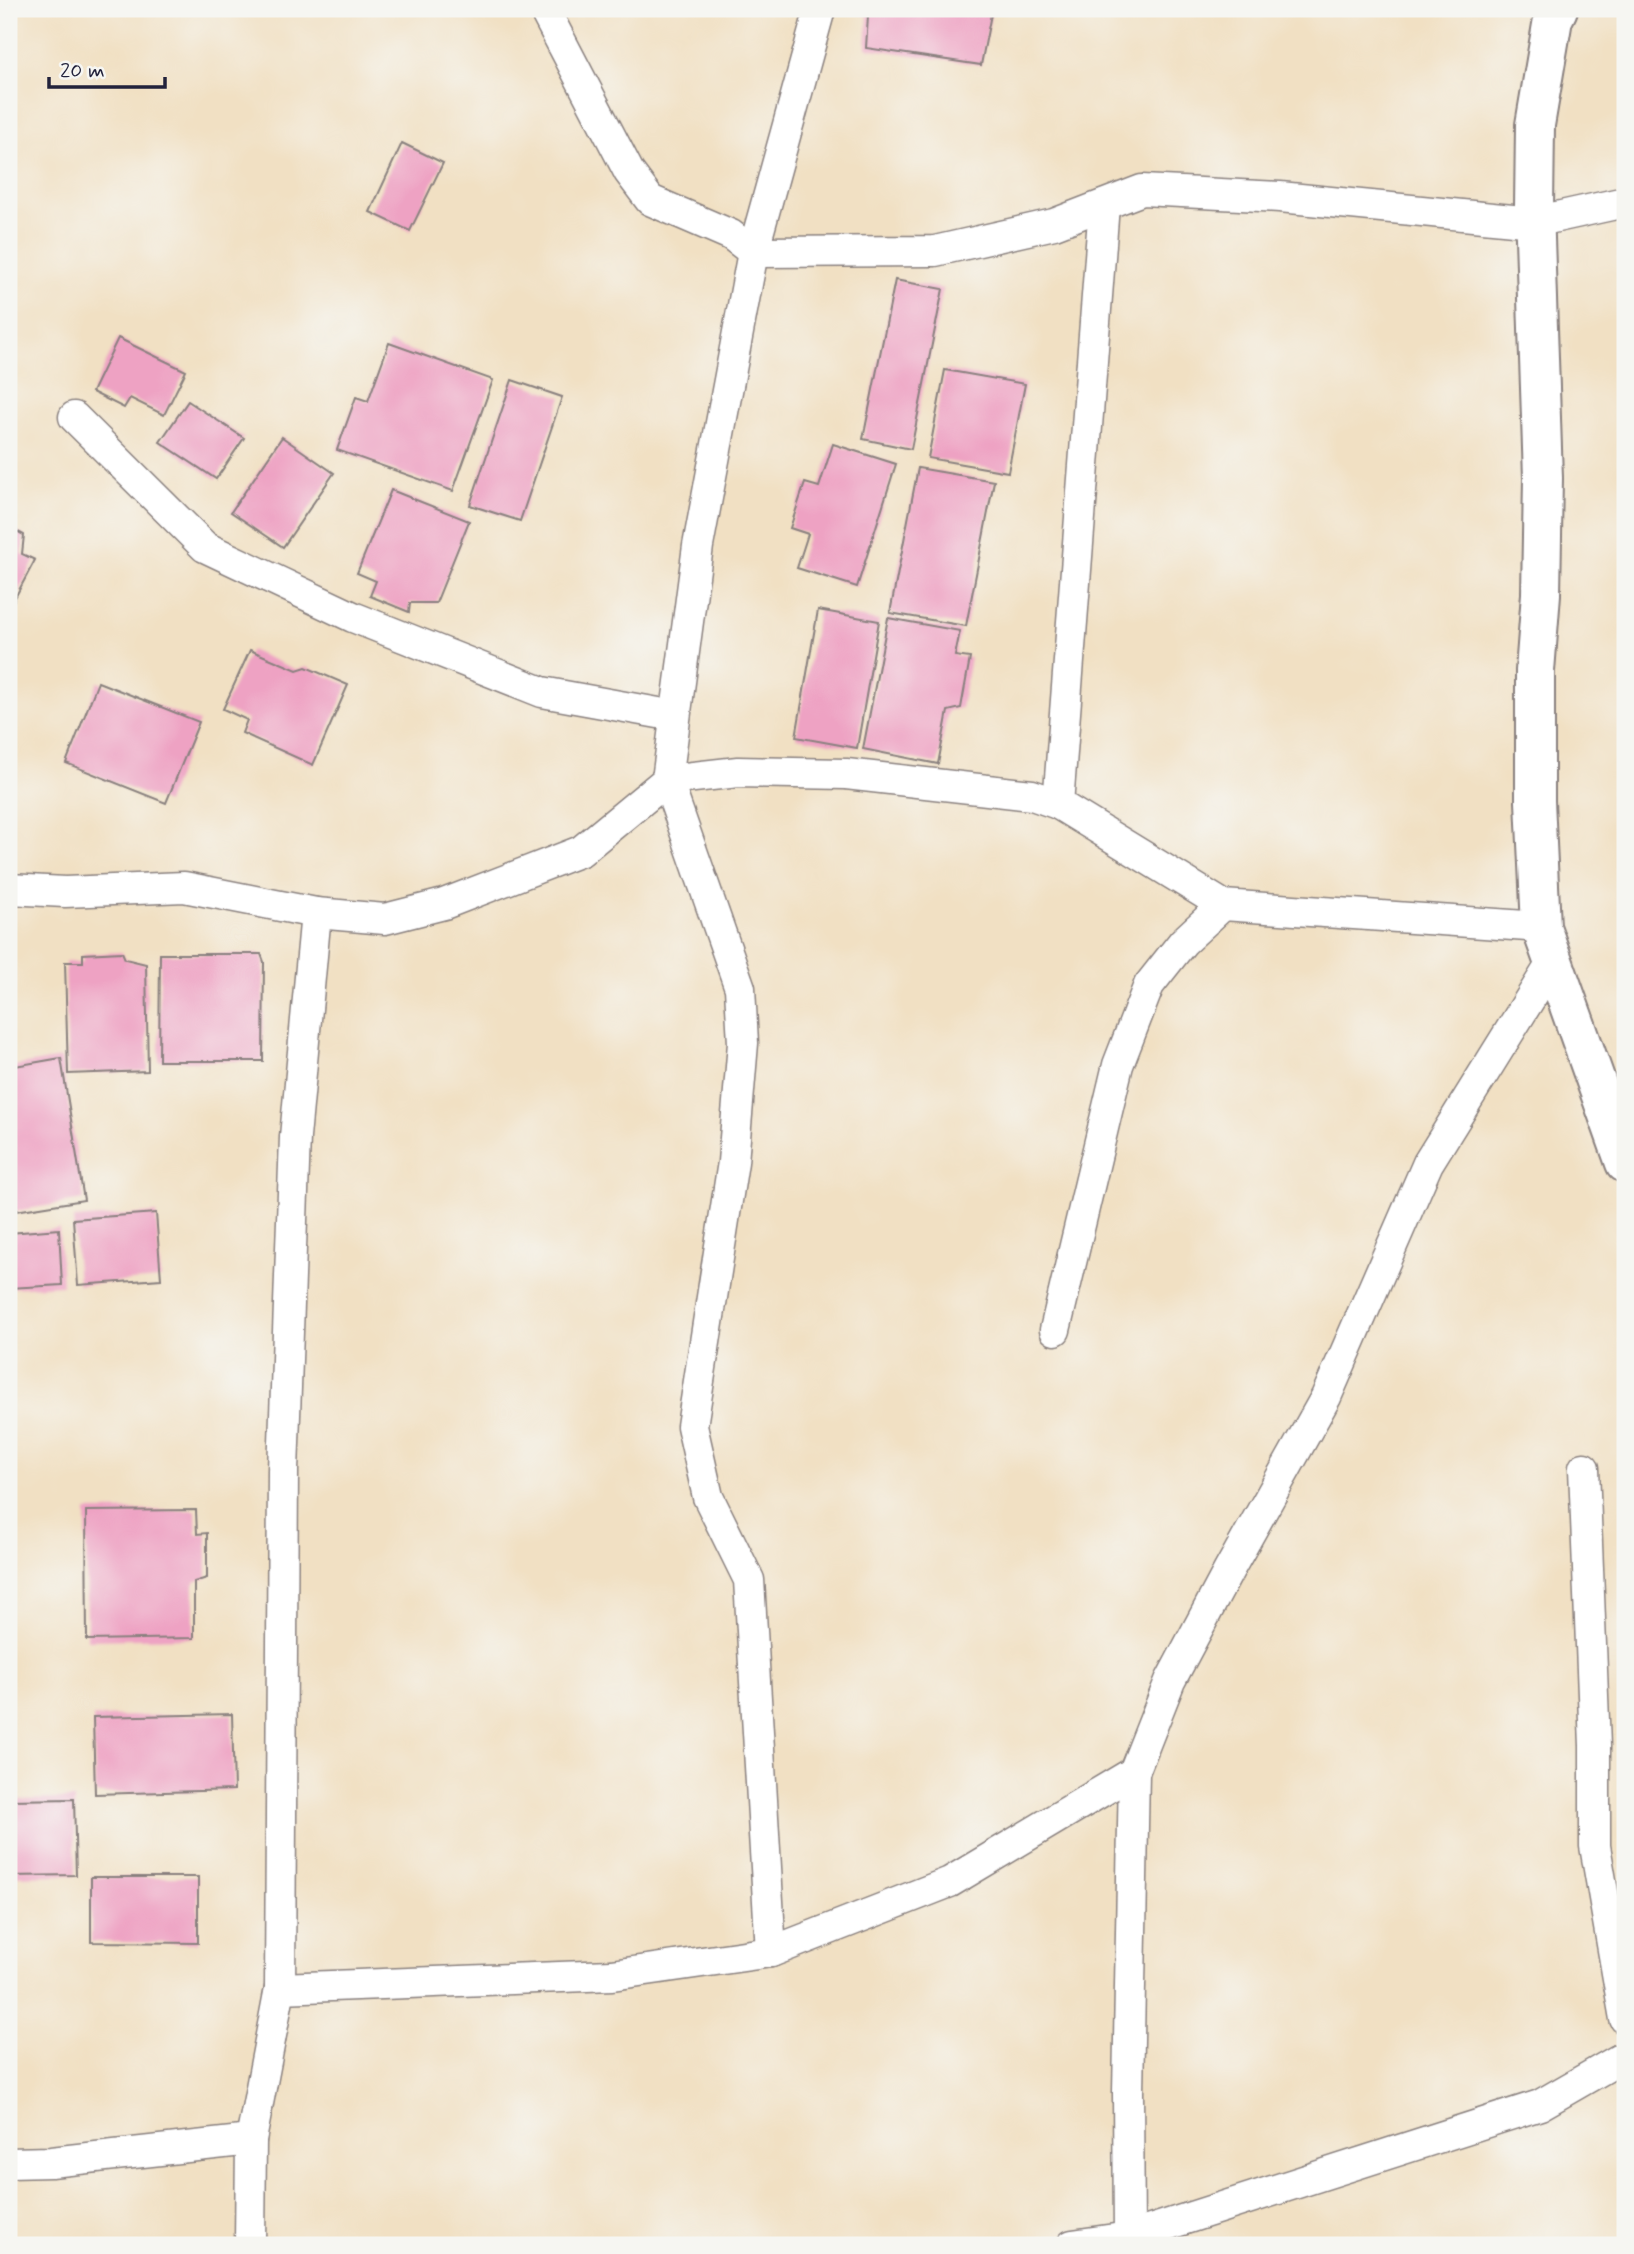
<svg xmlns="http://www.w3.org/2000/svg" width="1634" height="2254" font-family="Mynerve,sans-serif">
  <rect width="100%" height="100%" fill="#f6f6f2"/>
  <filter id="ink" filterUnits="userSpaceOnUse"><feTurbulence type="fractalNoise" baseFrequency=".0143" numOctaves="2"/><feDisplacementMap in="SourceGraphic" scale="14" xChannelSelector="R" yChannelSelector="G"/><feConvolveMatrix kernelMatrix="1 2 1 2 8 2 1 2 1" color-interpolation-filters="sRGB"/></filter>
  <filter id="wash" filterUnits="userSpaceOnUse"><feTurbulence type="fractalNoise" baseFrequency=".00686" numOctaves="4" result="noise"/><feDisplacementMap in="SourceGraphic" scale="28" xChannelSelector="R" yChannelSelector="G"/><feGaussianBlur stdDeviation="1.57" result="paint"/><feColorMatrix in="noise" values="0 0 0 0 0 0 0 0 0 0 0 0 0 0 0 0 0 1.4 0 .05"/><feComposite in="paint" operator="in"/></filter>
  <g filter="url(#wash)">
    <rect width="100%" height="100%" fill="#f1e0c3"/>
    <g id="blocks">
      <g fill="#eea2c3">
        <polygon points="853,9 992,9 981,65 866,48 868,16 853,12"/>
        <polygon points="402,143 443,163 410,231 370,212"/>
        <polygon points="895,280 943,289 911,449 863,439"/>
        <polygon points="118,338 186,371 164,415 130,398 124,408 92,392"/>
        <polygon points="389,343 493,380 453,491 337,450 356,397 368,401"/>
        <polygon points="945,370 1025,384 1008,472 928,458"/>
        <polygon points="512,380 562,397 520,521 470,505"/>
        <polygon points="188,401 244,438 216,479 160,442"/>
        <polygon points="282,437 334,473 283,547 231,512"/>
        <polygon points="833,444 896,464 857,587 797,568 808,534 790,528 805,483 819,487"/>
        <polygon points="918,468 994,481 966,626 890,613"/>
        <polygon points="391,490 469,521 436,603 410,603 409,612 370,596 376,581 357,573"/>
        <polygon points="9,527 24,535 22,554 35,560 9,609"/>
        <polygon points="818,610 879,621 857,748 796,737"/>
        <polygon points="888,618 960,631 955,656 970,658 961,708 948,711 938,764 863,749"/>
        <polygon points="250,650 297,670 306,667 348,685 313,765 242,733 247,720 223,709"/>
        <polygon points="98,682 199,722 166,803 66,763"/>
        <polygon points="122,952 125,959 146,964 148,1071 68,1074 65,962 83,962 83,954"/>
        <polygon points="160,954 261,954 264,962 263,1061 159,1061"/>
        <polygon points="61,1058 84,1200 9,1212 9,1067"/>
        <polygon points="156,1213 161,1279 78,1285 73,1219"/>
        <polygon points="59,1229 62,1285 9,1288 9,1233"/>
        <polygon points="196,1510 197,1534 207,1533 207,1578 194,1582 194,1638 87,1640 86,1511"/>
        <polygon points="232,1714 234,1790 95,1794 93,1717"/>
        <polygon points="74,1799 76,1875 9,1876 9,1800"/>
        <polygon points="91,1877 198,1877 198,1943 91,1942"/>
      </g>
    </g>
  </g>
  <g filter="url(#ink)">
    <use href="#blocks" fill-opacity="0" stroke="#8a817f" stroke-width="2"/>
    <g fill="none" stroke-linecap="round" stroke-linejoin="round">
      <g stroke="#8a817f" stroke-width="33">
        <g id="minor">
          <polyline points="544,9 629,172 650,200 731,235 753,252 698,546 667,780 740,988 743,1043 733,1162 692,1426 708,1497 749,1580 771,1952"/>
          <polyline points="820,9 753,252 935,251 1054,224 1142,190 1280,197 1534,222 1625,202"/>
          <polyline points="74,417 205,547 353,617 542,692 675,716"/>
          <polyline points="1058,804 1104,205"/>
          <polyline points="9,889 65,892 184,887 316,913 385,919 444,904 581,851 667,780 738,772 846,774 1032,795 1058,804 1223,905 1541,927"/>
          <polyline points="1055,1330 1118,1065 1149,985 1183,942 1223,905"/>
          <polyline points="1584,1468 1595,1746 1595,1846 1625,2019"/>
          <polyline points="280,1988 612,1975 771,1952 950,1882 1134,1772"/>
          <polyline points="9,2163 51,2162 251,2140"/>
          <polyline points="250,2245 251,2140 280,1988 283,1471 295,1137 316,913"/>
          <polyline points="1072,2245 1129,2237 1540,2105 1625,2056"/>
          <polyline points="1132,2245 1129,2237 1128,2093 1134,1772 1170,1681 1229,1570 1326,1397 1428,1163 1554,960"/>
        </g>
      </g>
      <g stroke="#8a817f" stroke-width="42">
        <polyline id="tertiary" points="1558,9 1553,19 1535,125 1534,208 1543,478 1541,594 1535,671 1535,801 1541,927 1625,1163"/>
      </g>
      <use href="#minor" stroke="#fff" stroke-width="30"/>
      <use href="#tertiary" stroke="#fff" stroke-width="38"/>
    </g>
  </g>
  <rect width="1634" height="2254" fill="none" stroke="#f6f6f2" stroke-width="35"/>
  <path d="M49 77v10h116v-10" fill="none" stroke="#22223b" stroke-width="3.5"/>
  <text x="60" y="77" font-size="21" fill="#22223b" stroke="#f6f6f2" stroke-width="5" paint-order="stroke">20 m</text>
</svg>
